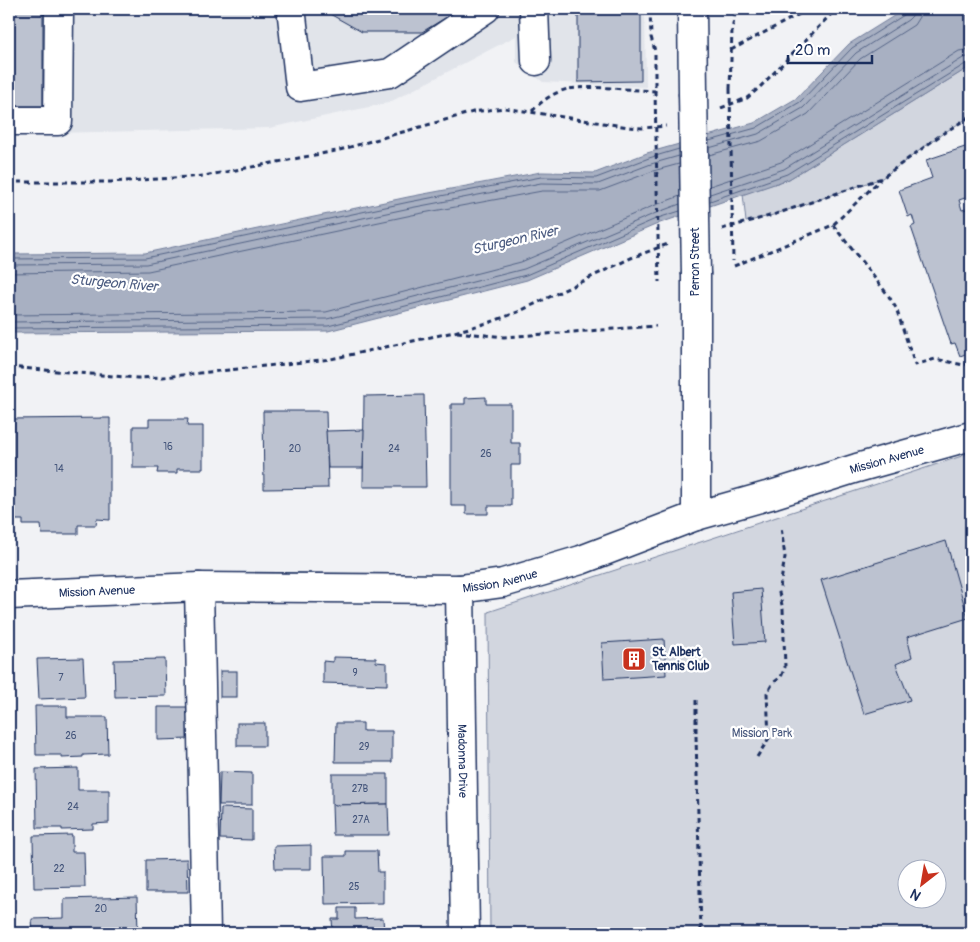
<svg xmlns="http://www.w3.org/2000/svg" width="980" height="942" font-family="Pangolin,sans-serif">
  <rect width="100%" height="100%" fill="#f1f2f5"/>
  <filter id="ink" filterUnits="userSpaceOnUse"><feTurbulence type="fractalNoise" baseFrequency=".02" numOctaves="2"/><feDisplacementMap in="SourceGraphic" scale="10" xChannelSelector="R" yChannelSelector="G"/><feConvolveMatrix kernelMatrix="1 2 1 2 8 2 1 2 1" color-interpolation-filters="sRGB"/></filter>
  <g filter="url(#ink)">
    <polygon fill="#e1e4ea" points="9,9 645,9 646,87 543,82 516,62 516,36 388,103 269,128 9,134"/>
    <g fill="#d2d6df" stroke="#76829e" fill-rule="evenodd">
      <polygon points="971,66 971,116 942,134 882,178 773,215 746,222 743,194 789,179"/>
      <path d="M971,453V933H490L488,612ZM908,870H938V900H908Z"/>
    </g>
    <polygon fill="#a8b0c2" stroke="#707c9a" points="905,9 971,9 971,66 789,179 660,223 527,280 328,331 9,333 9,254 145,253 408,197 541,172 595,173 647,153 754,123 797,98 849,44"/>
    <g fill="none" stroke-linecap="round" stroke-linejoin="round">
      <g stroke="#536386" stroke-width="1">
        <polyline points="709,141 756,128 800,102 852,48 904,15 907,9"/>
        <polyline points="709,148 758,134 803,108 856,53 908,20 912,16 913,9"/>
        <polyline points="709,155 761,141 808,114 860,59 914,25 919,17 921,9"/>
        <polyline points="710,186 781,162 959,51 971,49"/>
        <polyline points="710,194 784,169 963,58 971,56"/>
        <polyline points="710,201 787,174 967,63 971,62"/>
        <polyline points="9,259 145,258 409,202 541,177 596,178 649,158 679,149"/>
        <polyline points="9,265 146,264 410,208 541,183 598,184 651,164 679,156"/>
        <polyline points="9,273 148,271 412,215 542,191 600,191 653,171 679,164"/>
        <polyline points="9,315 326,312 521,262 653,206 680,196"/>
        <polyline points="9,322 327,319 524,269 656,213 680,204"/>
        <polyline points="9,328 328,326 526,275 658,218 680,211"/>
      </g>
    </g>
    <g fill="#bcc2d0" stroke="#1b2f5e">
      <rect x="9" y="9" width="34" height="97"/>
      <polygon points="321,9 460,9 422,32 362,32"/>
      <polygon points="578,9 641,9 641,81 578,82"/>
      <polygon points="971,145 971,196 959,200 962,210 971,208 971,352 960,356 955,343 951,344 911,227 915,225 912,215 908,217 899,190 932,178 926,160"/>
      <polygon points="424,395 426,487 363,487 364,396"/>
      <polygon points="486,397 486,404 511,404 511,443 520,443 520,465 511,465 511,506 488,506 488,514 466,514 466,506 451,506 451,404 465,404 465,398"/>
      <polygon points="263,411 326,411 328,488 264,489"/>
      <polygon points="110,418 110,520 97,519 96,525 78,525 78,534 42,534 41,525 23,525 23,520 9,520 9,419"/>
      <polygon points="149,419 188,419 187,426 203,426 203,469 177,469 177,473 157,473 158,468 133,468 133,426 149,426"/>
      <polygon points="364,430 363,468 328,468 326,431"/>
      <polygon points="946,541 968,618 907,637 912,657 896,664 910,700 864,714 821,580"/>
      <polygon points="761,589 765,642 735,644 731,592"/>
      <polygon points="664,639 666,675 604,679 602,643"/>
      <polygon points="333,657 376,658 376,662 387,663 387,685 323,683 323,661 333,662"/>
      <polygon points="83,658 85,697 39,699 37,659"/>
      <polygon points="165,659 166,696 115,697 114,660"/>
      <rect x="220" y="671" width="17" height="26"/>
      <polygon points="35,706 67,706 67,717 107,717 108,754 83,755 83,757 62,758 62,755 36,755"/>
      <polygon points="158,707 189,707 190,739 158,740"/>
      <rect x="237" y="723" width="28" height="23"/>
      <polygon points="336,723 363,723 363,731 392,731 392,762 335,762"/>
      <polygon points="78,768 78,790 109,790 109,823 93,824 93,829 62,830 62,828 37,828 36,769"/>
      <polygon points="220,772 252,773 252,805 219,805"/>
      <polygon points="332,774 388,774 388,804 332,805"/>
      <polygon points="388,804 389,835 333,835 332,805"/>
      <polygon points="221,808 252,809 252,840 220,839"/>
      <polygon points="72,835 72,852 84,852 85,887 34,888 33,836"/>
      <polygon points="311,845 311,869 275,869 274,846"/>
      <polygon points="346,851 377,851 378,872 383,872 383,903 325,904 324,856 346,856"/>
      <polygon points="187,859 188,892 146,892 146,860"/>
      <polygon points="137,897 138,933 33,933 32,919 64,918 64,899"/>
      <polygon points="339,908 355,908 355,919 383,918 384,933 333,933 332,919 339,919"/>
    </g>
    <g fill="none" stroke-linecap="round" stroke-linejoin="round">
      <g stroke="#1b2f5e" stroke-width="31">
        <g id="minor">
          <polyline points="534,9 536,61"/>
          <polyline points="692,9 693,93"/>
          <polyline points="292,16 300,87 390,73 485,9"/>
          <polyline points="9,121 58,121 59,9"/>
          <polyline points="696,275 696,516"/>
          <polyline points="199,587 206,933"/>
          <path id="s1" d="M460,589L465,933"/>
          <path id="s2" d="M9,595L199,587L460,589L503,583L581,560L696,516L774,494L857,468L971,436"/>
        </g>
      </g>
      <g stroke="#1b2f5e" stroke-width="3" stroke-dasharray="5 4" stroke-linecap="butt">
        <polyline points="731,50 809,9"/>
        <polyline points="730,89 732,30 736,9"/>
        <polyline points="721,108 747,98 760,87 836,9"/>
        <path d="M532,111C542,101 554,92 568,89C594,85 629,90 655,91V51L651,37L650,9"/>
        <polyline points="9,182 111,182 204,176 336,151 473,112 504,108 629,127 643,128 666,126"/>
        <polyline points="833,225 888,295 896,308 915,365 935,359 964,365 971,363"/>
        <polyline points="722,229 773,215 882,178 942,134 971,116"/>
        <polyline points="734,266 833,225 880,180"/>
        <polyline points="457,332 504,337 656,326"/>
        <polyline points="9,367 137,378 163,377 331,359 454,332 491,322 518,312 631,258 668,244"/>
        <polyline points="696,700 696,736 701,933"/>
        <polyline points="757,757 769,738 767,693 773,683 781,677 785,667 783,609 779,593 785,557 781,527"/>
      </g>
      <use href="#minor" stroke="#fff" stroke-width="28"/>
      <g stroke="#1b2f5e" stroke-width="31" stroke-linecap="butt">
        <polyline id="minor-bridge" points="693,93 696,275"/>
      </g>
      <g stroke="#1b2f5e" stroke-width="3" stroke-dasharray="5 4" stroke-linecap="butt">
        <polyline points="730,89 733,261"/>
        <polyline points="655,91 659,282"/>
      </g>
      <use href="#minor-bridge" stroke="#fff" stroke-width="28"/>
    </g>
  </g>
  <defs>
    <g id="building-square" transform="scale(1.25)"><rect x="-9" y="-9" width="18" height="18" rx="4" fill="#c8321e" stroke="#fff"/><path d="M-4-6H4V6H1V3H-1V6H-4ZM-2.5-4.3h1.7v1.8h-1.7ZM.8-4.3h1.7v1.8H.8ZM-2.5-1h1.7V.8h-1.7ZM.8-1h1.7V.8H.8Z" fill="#fff"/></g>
  </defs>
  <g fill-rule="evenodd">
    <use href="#building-square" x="634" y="659"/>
  </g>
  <g text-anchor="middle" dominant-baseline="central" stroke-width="4.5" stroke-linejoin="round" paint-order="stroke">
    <g font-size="10" fill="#43547a">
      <text x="168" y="447">16</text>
      <text x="295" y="449">20</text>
      <text x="394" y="449">24</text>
      <text x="486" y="454">26</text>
      <text x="59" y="469">14</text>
      <text x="355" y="673">9</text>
      <text x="61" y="678">7</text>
      <text x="71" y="736">26</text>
      <text x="364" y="747">29</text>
      <text x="360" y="789">27B</text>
      <text x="73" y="807">24</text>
      <text x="361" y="820">27A</text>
      <text x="59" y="869">22</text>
      <text x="354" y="887">25</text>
      <text x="101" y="909">20</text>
    </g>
    <g font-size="12" fill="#1b2f5e" stroke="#fff">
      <text transform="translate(695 262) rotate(-90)">Perron Street</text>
      <text stroke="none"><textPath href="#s2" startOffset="898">Mission Avenue</textPath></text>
      <text stroke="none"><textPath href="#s2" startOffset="492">Mission Avenue</textPath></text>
      <text stroke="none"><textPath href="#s2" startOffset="88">Mission Avenue</textPath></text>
      <text stroke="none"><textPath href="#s1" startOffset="172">Madonna Drive</textPath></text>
    </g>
    <g font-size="12" font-weight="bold" fill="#1b2f5e" stroke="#fff" text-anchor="start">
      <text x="652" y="652">St. Albert<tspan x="652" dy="14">Tennis Club</tspan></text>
    </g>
    <g font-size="12" fill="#49597e" stroke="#fff">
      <text x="762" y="733">Mission Park</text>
    </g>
    <g font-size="14" font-style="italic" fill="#4c5c81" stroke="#fff">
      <text transform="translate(515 240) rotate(-13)">Sturgeon River</text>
      <text transform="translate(114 283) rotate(5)">Sturgeon River</text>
    </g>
  </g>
  <rect width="980" height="942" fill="none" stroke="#fff" stroke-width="30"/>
  <rect x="15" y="15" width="950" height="912" fill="none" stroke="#1b2f5e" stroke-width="2" filter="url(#ink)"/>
  <g transform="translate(922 884) rotate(211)"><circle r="24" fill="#ffffff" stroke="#a4acbf"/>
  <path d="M0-4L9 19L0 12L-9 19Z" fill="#c8321e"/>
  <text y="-8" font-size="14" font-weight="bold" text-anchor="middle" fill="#1b2f5e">N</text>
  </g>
  <path d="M788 55v8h84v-8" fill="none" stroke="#1b2f5e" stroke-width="2.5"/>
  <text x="795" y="55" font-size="15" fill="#1b2f5e" stroke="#ffffff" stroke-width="4" paint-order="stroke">20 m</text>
</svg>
